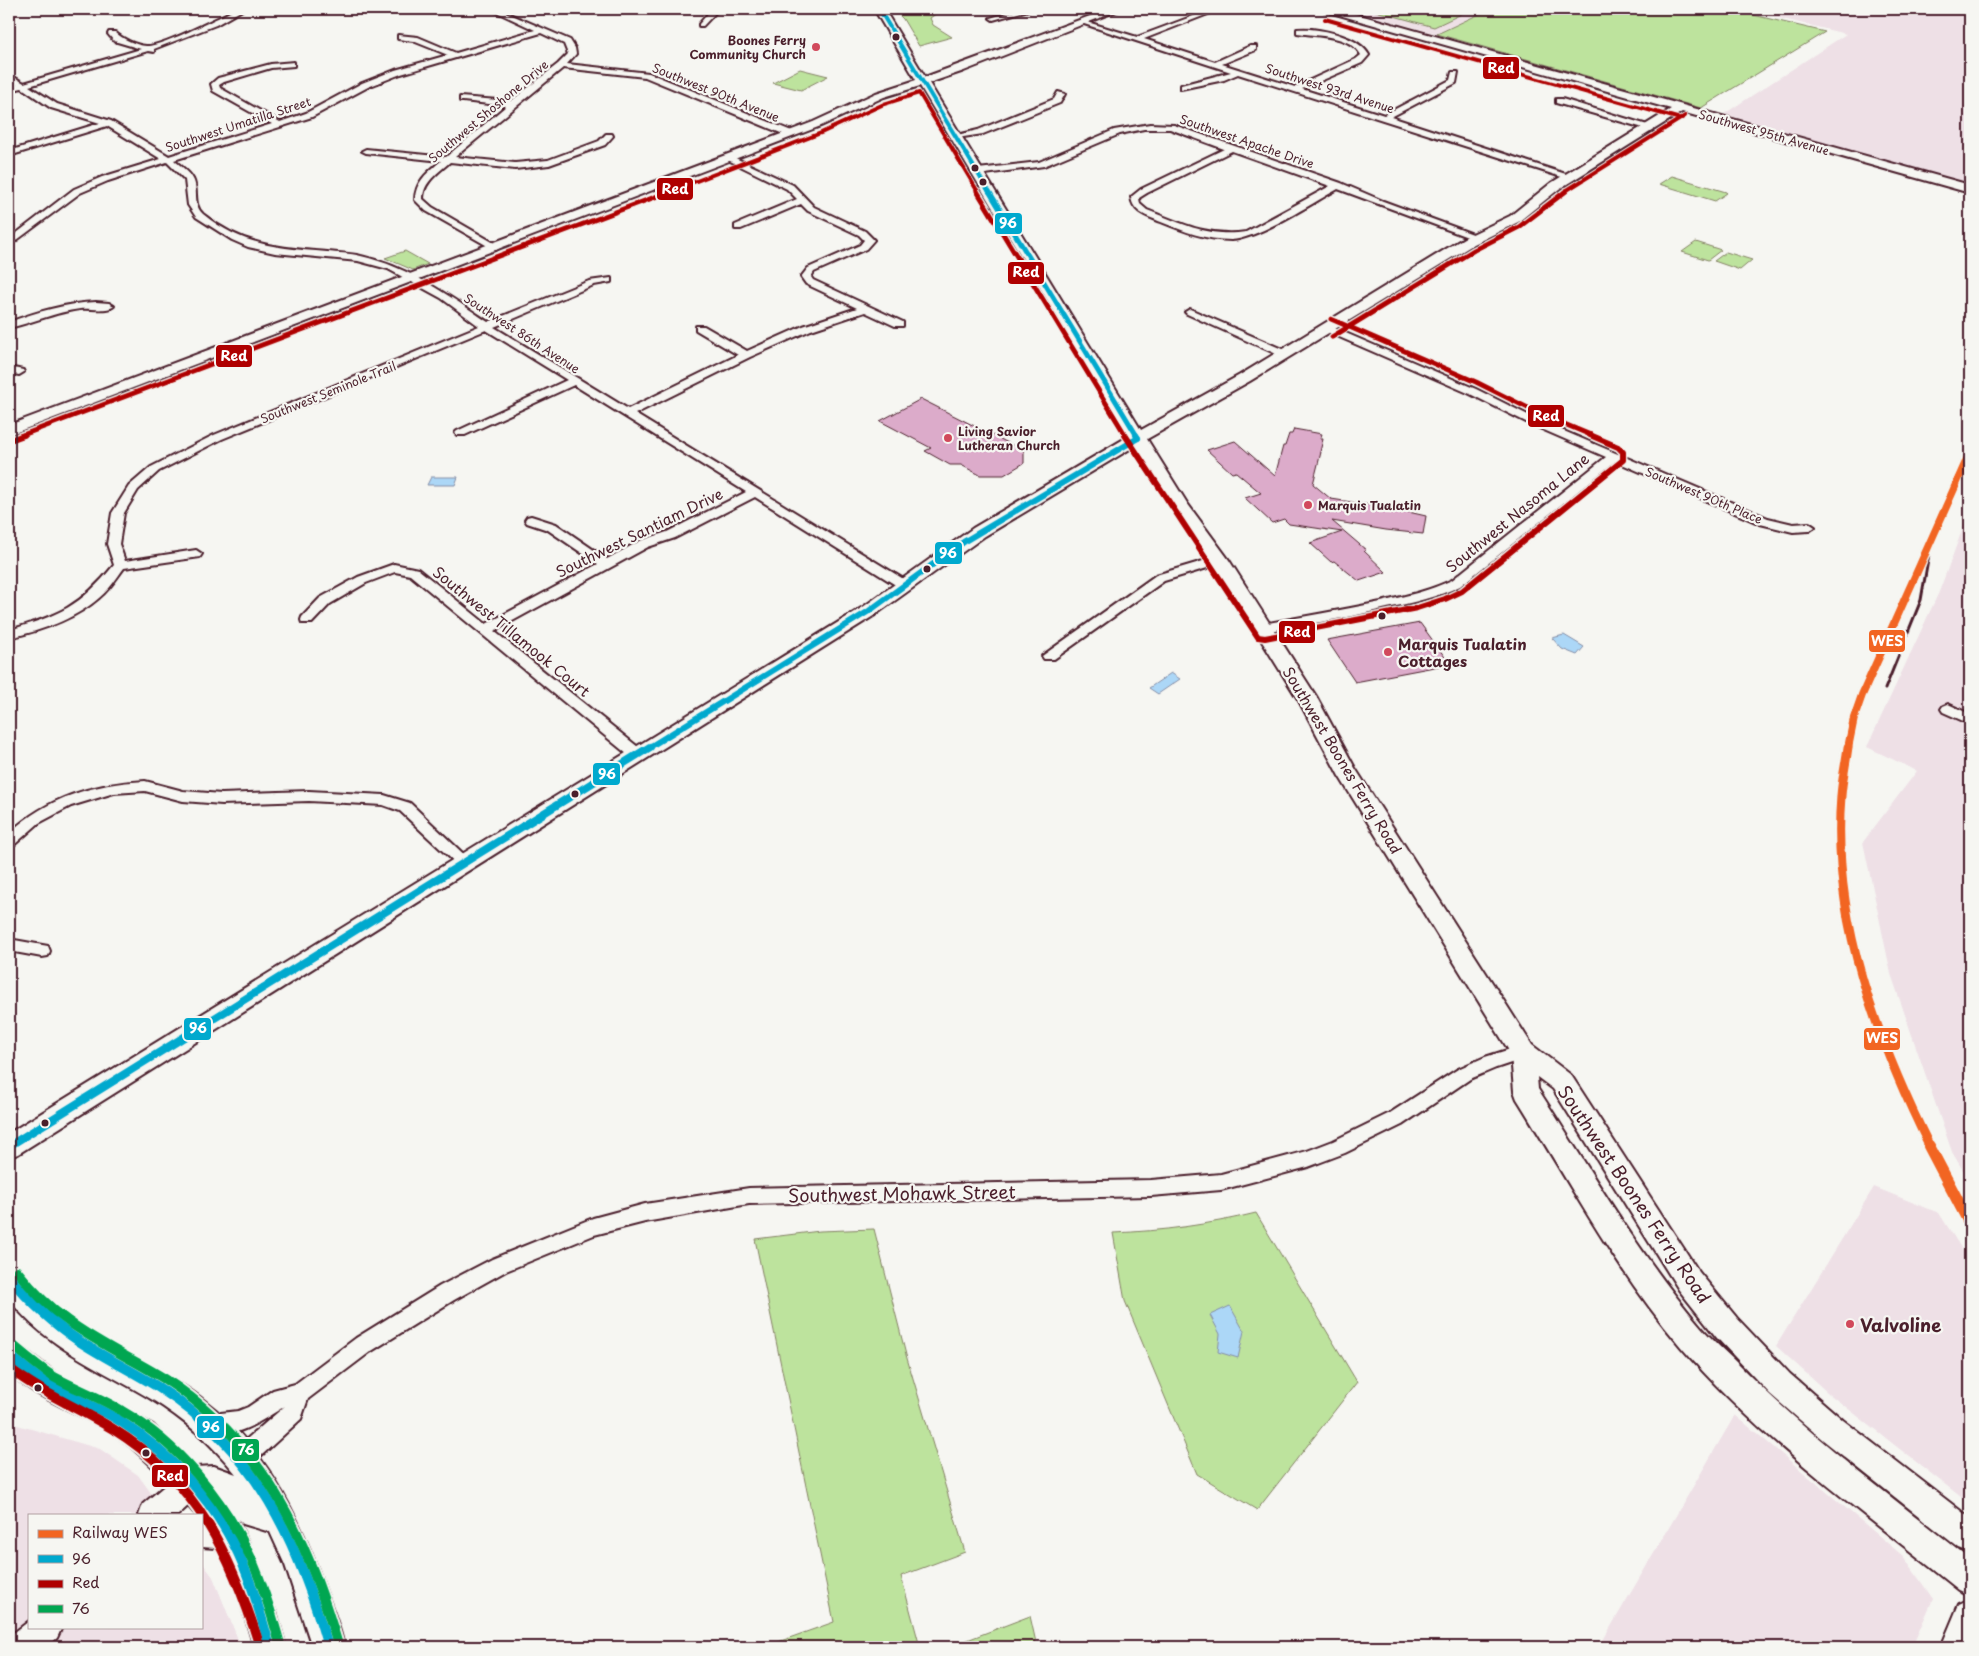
<svg xmlns="http://www.w3.org/2000/svg" width="1979" height="1656" font-family="'Playpen Sans',sans-serif">
  <rect width="100%" height="100%" fill="#f6f6f2"/>
  <filter id="ink" filterUnits="userSpaceOnUse"><feTurbulence type="fractalNoise" baseFrequency=".02" numOctaves="2"/><feDisplacementMap in="SourceGraphic" scale="10" xChannelSelector="R" yChannelSelector="G"/><feConvolveMatrix kernelMatrix="1 2 1 2 8 2 1 2 1" color-interpolation-filters="sRGB"/></filter>
  <g filter="url(#ink)">
    <g fill="#eee0e6">
      <polygon points="1346,9 1490,9 1437,34"/>
      <polygon points="1742,9 1970,9 1970,184 1724,114 1846,34"/>
      <polygon points="1970,509 1970,1182 1952,1152 1891,974 1863,842 1917,771 1867,747 1939,592"/>
      <polygon points="1874,1187 1939,1213 1970,1262 1970,1504 1828,1393 1776,1346"/>
      <polygon points="1735,1415 1903,1556 1933,1599 1912,1647 1599,1647"/>
      <polygon points="9,1420 14,1424 100,1449 138,1475 167,1515 29,1515 29,1627 201,1627 201,1561 213,1577 241,1647 9,1647"/>
    </g>
    <g fill="#bde39d" stroke="#848164">
      <polygon points="893,9 943,9 930,18 933,25 952,37 919,46 903,19"/>
      <polygon points="1375,9 1472,9 1434,27 1372,10"/>
      <polygon points="1490,9 1728,9 1825,32 1701,108 1437,34"/>
      <polygon points="800,69 828,76 801,90 773,83"/>
      <polygon points="1672,176 1726,192 1727,193 1715,201 1659,184"/>
      <polygon points="1696,242 1721,250 1708,260 1682,252"/>
      <polygon points="405,251 428,264 413,270 385,258"/>
      <polygon points="1726,252 1752,260 1740,270 1714,261"/>
      <path d="M1256,1213L1357,1382L1257,1510L1197,1474L1125,1301L1113,1233C1163,1231 1207,1225 1256,1213Z"/>
      <polygon points="874,1229 906,1355 965,1552 901,1576 920,1647 764,1647 834,1622 755,1239 820,1231"/>
      <polygon points="1030,1616 1037,1647 949,1647"/>
    </g>
    <g fill="#acd7f7" stroke="#858da5">
      <polygon points="431,477 458,477 455,485 427,485"/>
      <polygon points="1564,635 1584,647 1577,655 1562,649 1552,638"/>
      <polygon points="1171,673 1180,679 1158,694 1149,688"/>
      <polygon points="1230,1306 1244,1331 1238,1358 1218,1352 1220,1334 1210,1315"/>
    </g>
    <g fill="#dcabca" stroke="#4a1f2b">
      <polygon points="921,399 1024,451 1024,463 1004,475 980,475 961,465 950,465 925,451 931,448 880,421"/>
      <polygon points="1294,429 1322,434 1320,439 1323,439 1320,452 1321,452 1313,484 1331,499 1391,508 1426,516 1423,534 1386,530 1332,521 1366,550 1364,551 1386,572 1359,581 1334,561 1331,562 1310,543 1342,532 1289,524 1284,519 1272,523 1245,498 1261,493 1236,472 1232,473 1207,450 1235,441 1275,476 1283,446 1285,446 1289,434 1292,434"/>
      <polygon points="1420,623 1450,664 1355,682 1327,640"/>
    </g>
    <g fill="none" stroke-linecap="round" stroke-linejoin="round">
      <g stroke="#4a1f2b" stroke-width="4">
        <g id="street">
          <path d="M236,9H244L216,25L154,49V52L148,51L29,86L57,104L111,121L169,156L272,124L213,91L211,84L218,78L271,64L294,62V66L271,68L224,82L219,85L220,88L280,122L306,113L362,83L395,70L448,55L413,41L398,39V35L418,37L456,53L535,30L490,9H498L570,40L575,48L576,54L567,64L649,73L794,132V136H788L645,77L563,68L455,157L515,163L548,160L599,141L606,134H612L613,136L605,145L549,165L515,169L450,162C438,173 423,182 423,199L432,207L501,247L496,250L493,249L426,211L415,200C415,182 428,172 441,161L366,153L362,151L366,149L446,157L506,106L463,101H460V97L511,101L558,64L568,54L564,44L541,33L401,74L368,87L312,117L174,160C179,165 190,172 193,179C199,190 192,204 203,214C242,246 279,248 327,252C338,253 350,253 361,256C409,267 448,295 488,322L589,281L611,278V282L594,285L494,327L628,409L738,355L696,330V326H704L747,351L803,326L857,308L806,284L801,277L808,268L860,245L864,240L859,235L808,211L801,204L741,229H735V225L797,199L787,189L724,158L731,156L793,185L814,207L865,231L874,240L866,249L814,272L811,277L813,280L903,322V326H895L865,312L811,330L750,357L635,414L910,583L912,586L910,589H902L755,497L675,538L648,547L494,631L643,751L645,755L643,759H633L410,575L395,572L366,583L330,604L312,623H302L301,620L302,617L320,598L358,577L394,564L418,569L486,624L598,564L548,530L527,523L525,520L527,517L531,516L556,524L607,559L640,541L667,532L746,492L574,385L465,435H457L455,433L457,431L567,380L486,330L222,439L159,471L138,490L124,513L119,544L125,561L196,550L202,554L200,557L124,568C116,579 109,590 99,598C74,620 40,631 9,638V630C58,616 81,606 114,565L107,544L112,513L129,486L151,467L214,435L479,326L441,298L388,269L358,261L275,253L248,247L232,240L196,217L188,205L185,180L167,162L108,181L80,193L9,246V239L74,189L102,177L161,159L107,126L9,156V151L100,123L51,108L22,88L9,91V87L17,85L9,79V74L24,83L141,49L114,41L108,34L109,32H115C122,39 136,45 146,46C159,48 222,16 236,9Z"/>
          <polygon points="712,9 719,9 703,26 699,26 699,24"/>
          <polygon points="801,9 809,9 804,12 802,11"/>
          <polygon points="1022,9 1032,9 993,20 990,18"/>
          <path d="M1212,9H1221L1144,39L1215,62L1250,46H1256V50L1222,64L1295,87L1356,59L1361,55C1351,35 1317,36 1297,33V29C1318,27 1359,36 1369,55L1362,63L1302,89L1384,115L1450,80L1452,72H1458L1456,83L1391,117L1575,177L1568,179L1238,74L1224,80L1181,89V85L1231,72L1078,22L1084,21L1137,37Z"/>
          <polygon points="1058,92 1065,94 1060,103 983,134 957,138 953,136 978,130 1054,99"/>
          <polygon points="1556,99 1562,99 1654,127 1647,129 1556,103"/>
          <path d="M1150,124L1174,125L1341,183L1383,201L1481,237L1476,240L1473,239L1338,189C1312,203 1258,239 1231,240C1206,240 1183,231 1161,222C1147,216 1133,213 1131,197L1141,189L1224,149L1170,129H1144L1120,134L1044,166L978,175L974,172L978,169L1039,162L1114,130ZM1232,151L1330,186L1246,232C1209,238 1181,223 1147,210L1140,204L1139,198L1147,193Z"/>
          <path d="M96,302L109,303L114,306C107,312 90,308 80,309C55,312 33,323 9,328V322C37,312 66,303 96,302Z"/>
          <polygon points="1190,309 1289,352 1290,354 1289,356 1281,356 1187,314 1185,312"/>
          <path d="M1327,325L1476,389L1538,420L1768,518L1793,524L1809,523L1815,527L1809,531L1793,532L1760,524L1615,461L1460,586C1437,597 1412,603 1387,608C1346,618 1305,625 1263,632L1258,631L1256,628L1263,624C1302,617 1342,610 1381,602C1405,596 1429,591 1452,580L1606,457L1530,424L1468,393L1323,330L1322,328Z"/>
          <polygon points="9,367 23,370 24,372 19,375 9,373"/>
          <polygon points="1220,556 1226,560 1224,563 1164,581 1054,659 1044,659 1042,656 1156,575"/>
          <polygon points="1948,704 1970,714 1970,724 1943,712 1941,709 1943,706"/>
          <path d="M145,781L183,791L222,794L309,791L384,795L410,803L474,864L471,868L466,870L461,868L400,811L383,805L309,801L222,804L183,801L145,791L114,793L71,806L39,823L14,845L9,847V833C49,797 92,784 145,781Z"/>
          <polygon points="9,939 48,946 50,951 48,956 42,957 9,951"/>
          <path d="M1523,1045L1529,1047L1532,1052L1529,1057L1496,1068L1470,1079L1402,1125L1345,1153L1308,1167L1221,1190L1151,1196L749,1204L645,1222L594,1235L506,1271L454,1300L370,1352L308,1399L301,1419L250,1466L242,1469L234,1466L231,1458L234,1450L285,1406C262,1420 233,1443 205,1431L202,1424L205,1417L212,1414L238,1411L248,1407L273,1390L295,1384L356,1338L440,1286L492,1259L593,1218L645,1204L749,1188L1151,1180L1221,1174L1307,1151L1333,1141L1390,1113L1458,1069L1485,1057Z"/>
        </g>
      </g>
      <g stroke="#4a1f2b" stroke-width="4">
        <g id="secondary">
          <path d="M874,9H884L925,77L1109,9H1122L964,71L929,83L1141,430L1240,375L1464,238L1510,216L1551,183L1671,109L1325,11L1323,9H1338L1970,185V193L1682,112L1559,189L1518,222L1474,244L1250,381L1147,439L1187,503L1229,560L1316,696L1355,768L1532,1045L1571,1075L1699,1272L1737,1318L1790,1374L1843,1420L1970,1518V1552L1959,1548L1823,1440L1770,1394L1717,1338L1679,1290L1553,1089L1537,1077L1538,1089C1590,1169 1638,1254 1701,1327C1712,1340 1726,1352 1738,1364C1809,1436 1891,1496 1970,1559V1595L1959,1590C1864,1513 1761,1440 1681,1347C1617,1272 1569,1182 1517,1099L1514,1091L1511,1054L1339,776L1299,701L1212,561L1172,504L1135,446L985,536L875,615L18,1154L9,1157V1133L863,607L973,528L1129,436L920,86L884,97L821,126L9,435V425L813,122L876,93L916,80Z"/>
          <path d="M9,1264C26,1271 36,1290 49,1303C59,1312 71,1320 82,1328C119,1354 163,1369 200,1397C263,1444 298,1513 324,1586C331,1606 340,1626 344,1647H312L285,1565L270,1532L243,1524L229,1511L238,1522L248,1541L277,1615L286,1647H254C244,1614 235,1578 216,1548L201,1547V1515H196L188,1506L178,1515H139L143,1504L169,1482L166,1480C148,1462 130,1444 108,1431C75,1411 38,1399 9,1373V1341L19,1345L59,1375L128,1410L153,1425L195,1467L214,1466L236,1474C212,1444 184,1419 151,1399C101,1369 45,1347 9,1299Z"/>
          <polygon points="1970,1599 1970,1647 1941,1647 1959,1604"/>
          <polygon points="29,1621 29,1627 62,1627 57,1638 47,1647 9,1647 11,1635"/>
        </g>
      </g>
      <use href="#street" fill="#f6f6f2" fill-rule="evenodd"/>
      <use href="#secondary" fill="#f6f6f2" fill-rule="evenodd"/>
      <polyline stroke="#4a1f2b" stroke-width="3" points="1885,689 1921,600 1931,543"/>
      <g stroke="#f6f6f2" stroke-width="5.5">
        <polyline id="bus-1-far4" points="879,9 989,192"/>
      </g>
      <g stroke="#f6f6f2" stroke-width="8">
        <polyline id="bus-1-far3" points="989,191 1137,436"/>
      </g>
      <g stroke="#f6f6f2" stroke-width="9">
        <g id="bus-1-far2">
          <polyline points="1136,435 1138,438"/>
          <polyline points="648,748 869,611 965,541 1138,438"/>
        </g>
      </g>
      <g stroke="#f6f6f2" stroke-width="12">
        <polyline id="bus-1-far1" points="9,1146 650,747"/>
      </g>
      <g stroke="#f6f6f2" stroke-width="14">
        <g id="bus-1">
          <path d="M9,1277C30,1302 52,1323 79,1341C105,1358 134,1372 161,1389C256,1450 298,1541 328,1647"/>
          <path d="M9,1355C25,1368 40,1381 59,1390C79,1401 101,1409 120,1421C168,1451 214,1501 238,1553C252,1583 261,1616 270,1647"/>
        </g>
      </g>
      <g stroke="#f6f6f2" stroke-width="5.5">
        <g id="bus-2-far3">
          <polyline points="1325,19 1677,118"/>
          <polyline points="668,192 821,133 884,104 919,93 978,192"/>
          <polyline points="1564,192 1685,116"/>
        </g>
      </g>
      <g stroke="#f6f6f2" stroke-width="8">
        <g id="bus-2-far2">
          <polyline points="977,191 1126,436"/>
          <polyline points="1331,319 1476,382 1538,413 1593,436"/>
          <polyline points="1332,337 1474,250 1519,227 1566,191"/>
          <polyline points="20,436 671,191"/>
        </g>
      </g>
      <g stroke="#f6f6f2" stroke-width="9">
        <g id="bus-2-far1">
          <polyline points="1125,435 1258,637 1265,638 1417,608 1445,599 1462,591 1623,460 1623,452 1618,447 1590,435"/>
          <polyline points="13,439 24,435"/>
        </g>
      </g>
      <g stroke="#f6f6f2" stroke-width="14">
        <path id="bus-2" d="M9,1368C41,1393 79,1408 113,1429C197,1481 232,1556 260,1647"/>
      </g>
      <g stroke="#f6f6f2" stroke-width="14">
        <g id="bus-3">
          <path d="M17,1271C32,1290 48,1307 68,1321C99,1344 133,1359 165,1379C263,1442 307,1537 338,1645"/>
          <path d="M15,1347C28,1358 40,1368 54,1377C76,1389 101,1398 122,1411C178,1443 224,1500 251,1558C263,1585 272,1615 280,1644"/>
        </g>
      </g>
      <use href="#bus-1-far4" stroke="#00a9ce" stroke-width="4"/>
      <use href="#bus-1-far3" stroke="#00a9ce" stroke-width="5"/>
      <use href="#bus-1-far2" stroke="#00a9ce" stroke-width="6"/>
      <use href="#bus-1-far1" stroke="#00a9ce" stroke-width="8"/>
      <use href="#bus-1" stroke="#00a9ce" stroke-width="10"/>
      <use href="#bus-2-far3" stroke="#af0000" stroke-width="4"/>
      <use href="#bus-2-far2" stroke="#af0000" stroke-width="5"/>
      <use href="#bus-2-far1" stroke="#af0000" stroke-width="6"/>
      <use href="#bus-2" stroke="#af0000" stroke-width="10"/>
      <use href="#bus-3" stroke="#00a651" stroke-width="10"/>
      <g stroke="#f6f6f2" stroke-width="11">
        <polyline id="rail-1-far2" points="1848,748 1854,718 1862,695 1970,453"/>
      </g>
      <g stroke="#f6f6f2" stroke-width="13">
        <path id="rail-1-far1" d="M1848,747C1846,763 1842,780 1841,796C1831,919 1877,1039 1930,1147"/>
      </g>
      <g stroke="#f6f6f2" stroke-width="16">
        <polyline id="rail-1" points="1929,1146 1970,1224"/>
      </g>
      <use href="#rail-1-far2" stroke="#f26522" stroke-width="8"/>
      <use href="#rail-1-far1" stroke="#f26522" stroke-width="9"/>
      <use href="#rail-1" stroke="#f26522" stroke-width="12"/>
    </g>
  </g>
  <g fill="#4a1f2b" stroke="#f6f6f2" stroke-width="2">
    <circle cx="896" cy="37" r="4.5"/>
    <circle cx="975" cy="168" r="4.5"/>
    <circle cx="983" cy="182" r="4.5"/>
    <circle cx="927" cy="569" r="4.5"/>
    <circle cx="1382" cy="616" r="4.5"/>
    <circle cx="575" cy="794" r="4.5"/>
    <circle cx="45" cy="1123" r="4.5"/>
    <circle cx="38" cy="1388" r="4.5"/>
    <circle cx="146" cy="1453" r="4.5"/>
  </g>
  <g fill="#d1495b" stroke="#f6f6f2" stroke-width="2">
    <circle cx="816" cy="47" r="5"/>
    <circle cx="948" cy="438" r="5"/>
    <circle cx="1308" cy="505" r="5"/>
    <circle cx="1388" cy="652" r="5"/>
    <circle cx="1850" cy="1324" r="5"/>
  </g>
  <g text-anchor="middle" dominant-baseline="central" stroke-width="4.5" stroke-linejoin="round" paint-order="stroke">
    <g font-size="12" font-weight="bold" fill="#4a1f2b" stroke="#f6f6f2" text-anchor="start">
      <text x="806" y="40" text-anchor="end">Boones Ferry<tspan x="806" dy="14">Community Church</tspan></text>
      <text x="958" y="431">Living Savior<tspan x="958" dy="14">Lutheran Church</tspan></text>
      <text x="1318" y="505">Marquis Tualatin</text>
    </g>
    <g font-size="12" fill="#4a1f2b" stroke="#f6f6f2">
      <text transform="translate(1330 88) rotate(18)">Southwest 93rd Avenue</text>
      <text transform="translate(716 92) rotate(22)">Southwest 90th Avenue</text>
      <text transform="translate(488 111) rotate(-40)">Southwest Shoshone Drive</text>
      <text transform="translate(238 124) rotate(-18)">Southwest Umatilla Street</text>
      <text transform="translate(1764 132) rotate(16)">Southwest 95th Avenue</text>
      <text transform="translate(1247 141) rotate(19)">Southwest Apache Drive</text>
      <text transform="translate(522 333) rotate(33)">Southwest 86th Avenue</text>
      <text transform="translate(328 392) rotate(-22)">Southwest Seminole Trail</text>
      <text transform="translate(1704 495) rotate(23)">Southwest 90th Place</text>
    </g>
    <g font-size="15" fill="#4a1f2b" stroke="#f6f6f2">
      <text transform="translate(1517 512) rotate(-39)">Southwest Nasoma Lane</text>
      <text transform="translate(639 532) rotate(-26)">Southwest Santiam Drive</text>
      <text transform="translate(512 631) rotate(39)">Southwest Tillamook Court</text>
      <text transform="translate(1343 760) rotate(59)">Southwest Boones Ferry Road</text>
    </g>
    <g font-size="15" font-weight="bold" fill="#4a1f2b" stroke="#f6f6f2" text-anchor="start">
      <text x="1398" y="643">Marquis Tualatin<tspan x="1398" dy="17">Cottages</tspan></text>
    </g>
    <g font-size="18" fill="#4a1f2b" stroke="#f6f6f2">
      <text transform="translate(902 1193) rotate(-1)">Southwest Mohawk Street</text>
      <text transform="translate(1635 1194) rotate(56)">Southwest Boones Ferry Road</text>
    </g>
    <g font-size="18" font-weight="bold" fill="#4a1f2b" stroke="#f6f6f2" text-anchor="start">
      <text x="1860" y="1324">Valvoline</text>
    </g>
  </g>
  <g stroke="#f6f6f2" stroke-width="2">
    <rect x="1482" y="56" width="38" height="24" rx="5" fill="#af0000"/>
    <rect x="656" y="177" width="38" height="24" rx="5" fill="#af0000"/>
    <rect x="994" y="212" width="29" height="23" rx="5" fill="#00a9ce"/>
    <rect x="1007" y="261" width="38" height="24" rx="5" fill="#af0000"/>
    <rect x="215" y="344" width="38" height="24" rx="5" fill="#af0000"/>
    <rect x="1527" y="404" width="38" height="24" rx="5" fill="#af0000"/>
    <rect x="934" y="541" width="29" height="24" rx="5" fill="#00a9ce"/>
    <rect x="1278" y="620" width="38" height="24" rx="5" fill="#af0000"/>
    <rect x="1868" y="629" width="38" height="24" rx="5" fill="#f26522"/>
    <rect x="592" y="762" width="29" height="24" rx="5" fill="#00a9ce"/>
    <rect x="183" y="1017" width="29" height="24" rx="5" fill="#00a9ce"/>
    <rect x="1863" y="1027" width="38" height="24" rx="5" fill="#f26522"/>
    <rect x="196" y="1415" width="29" height="24" rx="5" fill="#00a9ce"/>
    <rect x="231" y="1438" width="29" height="24" rx="5" fill="#00a651"/>
    <rect x="151" y="1464" width="38" height="24" rx="5" fill="#af0000"/>
  </g>
  <g font-size="14" text-anchor="middle" font-weight="bold" fill="#fff">
    <text x="1501" y="73">Red</text>
    <text x="675" y="194">Red</text>
    <text x="1008" y="228">96</text>
    <text x="1026" y="277">Red</text>
    <text x="234" y="361">Red</text>
    <text x="1546" y="421">Red</text>
    <text x="948" y="558">96</text>
    <text x="1297" y="637">Red</text>
    <text x="1887" y="646">WES</text>
    <text x="607" y="779">96</text>
    <text x="198" y="1033">96</text>
    <text x="1882" y="1043">WES</text>
    <text x="211" y="1432">96</text>
    <text x="246" y="1455">76</text>
    <text x="170" y="1481">Red</text>
  </g>
  <rect width="1979" height="1656" fill="none" stroke="#f6f6f2" stroke-width="30"/>
  <rect x="15" y="15" width="1949" height="1626" fill="none" stroke="#4a1f2b" stroke-width="2" filter="url(#ink)"/>
  <rect x="28" y="1514" width="175" height="115" fill="#f6f6f2" stroke="#b1a0a2"/>
  <rect x="38" y="1530" width="25" height="8" fill="#f26522" stroke="#b1a0a2"/>
  <text x="72" y="1538" font-size="15" fill="#4a1f2b">Railway WES</text>
  <rect x="38" y="1555" width="25" height="8" fill="#00a9ce" stroke="#b1a0a2"/>
  <text x="72" y="1564" font-size="15" fill="#4a1f2b">96</text>
  <rect x="38" y="1580" width="25" height="8" fill="#af0000" stroke="#b1a0a2"/>
  <text x="72" y="1588" font-size="15" fill="#4a1f2b">Red</text>
  <rect x="38" y="1605" width="25" height="8" fill="#00a651" stroke="#b1a0a2"/>
  <text x="72" y="1614" font-size="15" fill="#4a1f2b">76</text>
</svg>
